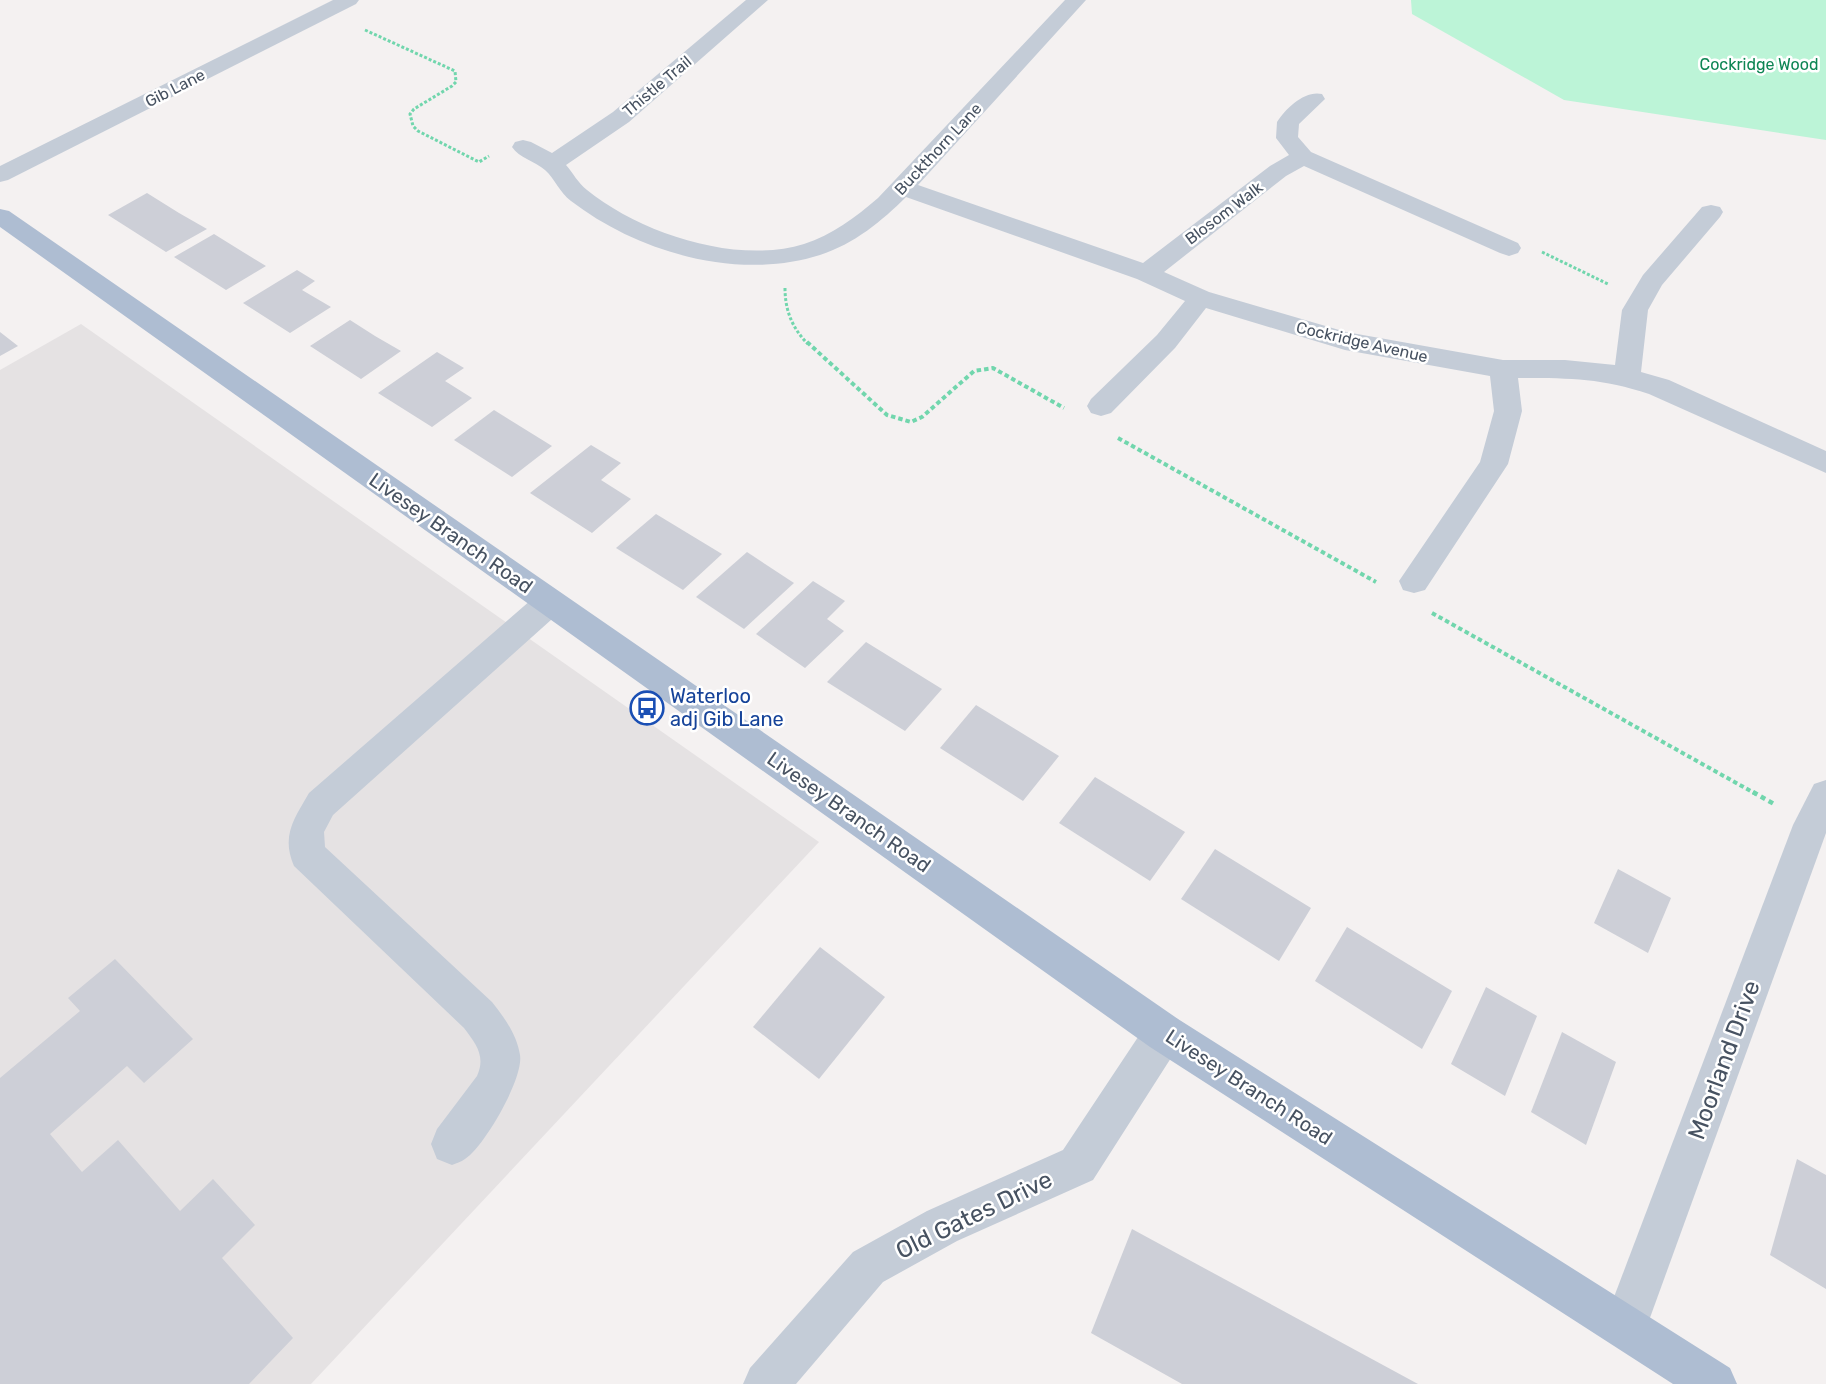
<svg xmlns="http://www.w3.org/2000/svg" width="1826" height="1384" font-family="Rubik,sans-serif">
  <rect width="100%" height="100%" fill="#f4f1f1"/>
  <polygon fill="#e5e2e3" points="81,324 819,842 311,1384 0,1384 0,370"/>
  <polygon fill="#bcf4d7" points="1411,0 1826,0 1826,140 1564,100 1412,14"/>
  <g fill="#cdcfd7">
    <polygon points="147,193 179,213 207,229 166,252 108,215"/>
    <polygon points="214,234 243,252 266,266 226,290 174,257"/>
    <polygon points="297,270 315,281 302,290 331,307 290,333 243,303"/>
    <polygon points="350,320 375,336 401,351 361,379 310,346"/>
    <polygon points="0,332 18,346 0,356"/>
    <polygon points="437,352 464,368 445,381 472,398 432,427 378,393"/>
    <polygon points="494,410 552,446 512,477 454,440"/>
    <polygon points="591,445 621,463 601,480 631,499 592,533 530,493"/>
    <polygon points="656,514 722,554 683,590 616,548"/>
    <polygon points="747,552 794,583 744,629 696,597"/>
    <polygon points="813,581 845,601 827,619 844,631 805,668 756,634"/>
    <polygon points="866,642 942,689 905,731 827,682"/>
    <polygon points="976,705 1059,756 1023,801 940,748"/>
    <polygon points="1095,777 1185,832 1150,881 1059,823"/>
    <polygon points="1215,849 1311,908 1279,961 1181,899"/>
    <polygon points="1618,869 1671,898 1648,953 1594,923"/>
    <polygon points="1347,927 1452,991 1422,1049 1315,981"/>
    <polygon points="820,947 885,997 819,1079 753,1027"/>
    <polygon points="115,959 193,1039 144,1083 127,1066 50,1134 82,1172 118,1140 180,1211 213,1179 255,1225 222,1258 293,1338 249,1384 0,1384 0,1078 80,1011 68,998"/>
    <polygon points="1486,987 1537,1016 1505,1096 1451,1064"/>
    <polygon points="1562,1032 1616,1062 1586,1145 1531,1112"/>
    <polygon points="1797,1159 1826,1175 1826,1289 1770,1255"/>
    <polygon points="1132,1229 1418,1384 1182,1384 1091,1333"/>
  </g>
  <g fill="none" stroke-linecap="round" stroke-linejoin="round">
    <g stroke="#71d6ad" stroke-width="3" stroke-dasharray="3 2" stroke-linecap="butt">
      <polyline points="365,30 455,71 456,82 452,86 414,109 410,114 413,126 418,131 479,162 489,156"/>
      <polyline points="1542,252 1608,284"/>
      <path d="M785,288C785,310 792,328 808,344"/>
    </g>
    <g stroke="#71d6ad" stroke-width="4" stroke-dasharray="4.5 3" stroke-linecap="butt">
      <polyline points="807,342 887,415 911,422 922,417 974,371 993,368 1064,408"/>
      <polyline points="1118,438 1376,582"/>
      <polyline points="1432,613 1756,794"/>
    </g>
    <polyline stroke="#71d6ad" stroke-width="4.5" stroke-dasharray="5 4" stroke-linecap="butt" points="1753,792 1774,804"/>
    <g fill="#c4ccd7" fill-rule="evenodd">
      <polygon points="333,0 359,0 356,4 8,180 0,182 0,166"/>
      <path d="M746,0H768L629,122L566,165C573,173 578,183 587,190C640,233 736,265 804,244C832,235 856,217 878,198L1065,0H1086L918,185L1143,263L1270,166L1289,155L1276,138L1277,122C1286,108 1305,90 1322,94L1325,99L1299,124L1298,137L1311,152L1518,243L1521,248L1518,253L1509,256L1500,253L1304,166L1286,176L1164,272L1209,292L1346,332L1503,360H1565L1615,365L1622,310L1643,275L1702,207L1711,205L1720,207L1723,212L1720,217L1662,285L1648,310L1641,372L1669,380L1826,451V473L1649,394C1601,378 1568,378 1518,378L1522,411L1508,464L1425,590L1414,593L1403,590L1399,581L1480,462L1494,411L1490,376L1345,350L1206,308L1175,348L1111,413L1101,416L1091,413L1087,406L1091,399L1157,335L1185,301L1137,279L906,197C882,221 854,244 820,255C738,281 639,253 571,201C560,193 555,179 545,170C535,161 519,158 512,147L515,142L523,140L531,142L552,153L613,112Z"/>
      <path d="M550,590L561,593L566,602L561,611L333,815L324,832L325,847L492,1002C504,1017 517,1035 520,1055C524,1078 484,1147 465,1159C461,1162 456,1163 452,1165L437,1159L431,1144L437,1129L477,1076C486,1056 476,1044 464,1028L294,866C281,836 294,819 309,793L539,593Z"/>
      <polygon points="1826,780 1826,833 1647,1326 1641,1342 1625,1348 1609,1342 1603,1326 1793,825 1814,784"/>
      <polygon points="1164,1014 1178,1019 1184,1033 1178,1047 1093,1180 957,1241 883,1282 796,1384 743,1384 750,1368 853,1252 927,1211 1063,1150 1150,1019"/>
    </g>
    <polygon fill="#aebdd2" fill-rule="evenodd" points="0,209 9,211 1178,1019 1730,1368 1737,1384 1673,1384 1150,1047 0,227"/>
  </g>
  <defs>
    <g id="bus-ring" transform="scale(1.725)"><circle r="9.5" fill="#fff" stroke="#1a4fb4" stroke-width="1.5"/><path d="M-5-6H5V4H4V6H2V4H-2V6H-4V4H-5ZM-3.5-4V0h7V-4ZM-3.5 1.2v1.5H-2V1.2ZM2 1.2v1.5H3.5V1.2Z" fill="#1a4fb4"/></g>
  </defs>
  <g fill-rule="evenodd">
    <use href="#bus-ring" x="647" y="708"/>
  </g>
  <g text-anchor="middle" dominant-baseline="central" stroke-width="5" stroke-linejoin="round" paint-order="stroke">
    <g font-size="16" fill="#0e8554" stroke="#fff">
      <text x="1759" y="64">Cockridge Wood</text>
    </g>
    <g font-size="16" fill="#475261" stroke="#fff">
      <text transform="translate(657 86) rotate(-40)">Thistle Trail</text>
      <text transform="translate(175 88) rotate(-27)">Gib Lane</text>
      <text transform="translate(938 149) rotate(-47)">Buckthorn Lane</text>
      <text transform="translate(1224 213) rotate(-37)">Blosom Walk</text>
      <text transform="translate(1362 342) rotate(13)">Cockridge Avenue</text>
    </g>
    <g font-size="20" fill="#475261" stroke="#fff">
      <text transform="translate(451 533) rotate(35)">Livesey Branch Road</text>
      <text transform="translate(849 812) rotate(35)">Livesey Branch Road</text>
      <text transform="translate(1249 1087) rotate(33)">Livesey Branch Road</text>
    </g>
    <g font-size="20" fill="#164399" stroke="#fff" text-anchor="start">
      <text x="670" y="696">Waterloo<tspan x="670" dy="23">adj Gib Lane</tspan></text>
    </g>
    <g font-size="24" fill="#475261" stroke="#fff">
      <text transform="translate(1724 1060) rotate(-70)">Moorland Drive</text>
      <text transform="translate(974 1215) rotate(-26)">Old Gates Drive</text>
    </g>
  </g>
</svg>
